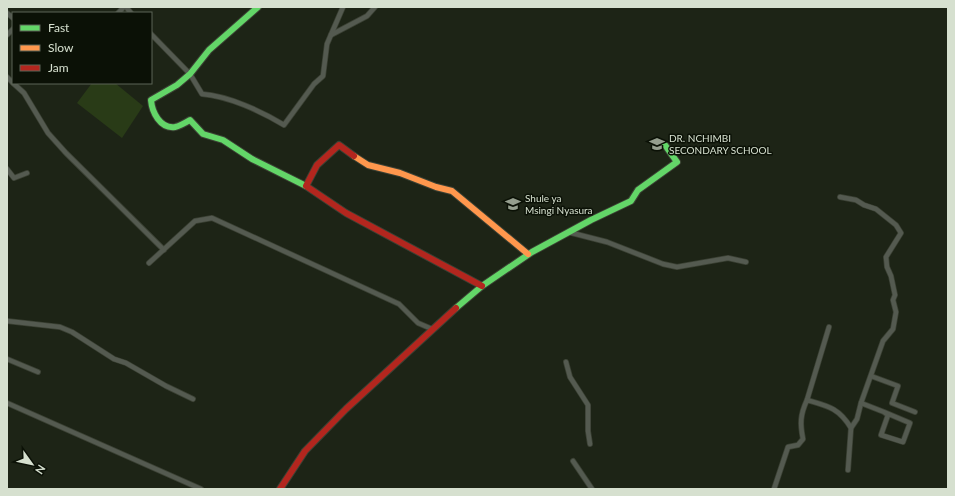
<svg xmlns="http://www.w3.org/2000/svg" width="955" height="496" font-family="Lato,sans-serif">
  <rect width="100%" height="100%" fill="#1d2416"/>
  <polygon fill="#293b17" points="92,83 115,83 143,106 122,138 77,103"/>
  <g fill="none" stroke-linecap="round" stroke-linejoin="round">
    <g stroke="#3b4134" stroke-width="6">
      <g id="street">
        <polyline points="126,7 131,13"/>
        <polyline points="7,13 13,18"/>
        <polyline points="118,13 124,7"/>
        <path d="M151,34L190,74L202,94C228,96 261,111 284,125L314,84L323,76L327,44L343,7"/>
        <polyline points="7,35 13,29"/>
        <polyline points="331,35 367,16 375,7"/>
        <polyline points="7,77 13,83"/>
        <polyline points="13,83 24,93 48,133 66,153 164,250"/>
        <polyline points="7,169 14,178 27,173"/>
        <polyline points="840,197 856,200 864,205 876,209 896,225 901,233 886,257 887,267 891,276 895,295 893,300 896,312 893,329 883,341 861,403 857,419 851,428 848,470"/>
        <polyline points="568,232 607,242 663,264 677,267 728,258 746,262"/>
        <polyline points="149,263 195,221 212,218 399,304 418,323 432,329"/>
        <polyline points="7,321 60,327 72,332 114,359 126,363 166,386 193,399"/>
        <polyline points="7,359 38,372"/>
        <polyline points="566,362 570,377 588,405 588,431 590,444"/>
        <polyline points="871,376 898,386 892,403 915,412"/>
        <polyline points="807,400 829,327"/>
        <polyline points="7,403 201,489"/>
        <polyline points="861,403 884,412 888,415 881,435 903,442 910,423 884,412"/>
        <polyline points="573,461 592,489"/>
        <path d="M774,489L788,447L798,445L803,439C800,424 800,415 807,400C828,406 839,408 851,428"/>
      </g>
    </g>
    <g stroke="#3b4134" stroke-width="8">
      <g id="fast">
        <path d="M258,7L209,50L190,74L177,85L151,100C152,112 160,129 175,127C180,126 185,123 190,120L203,134L223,140L252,159L306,186"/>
        <polyline points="456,308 482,286 532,252 591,220 631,201 638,190 677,162 665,145"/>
      </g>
    </g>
    <g stroke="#3b4134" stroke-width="8">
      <polyline id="slow" points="354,156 368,165 400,173 436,187 452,191 528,254"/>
    </g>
    <g stroke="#3b4134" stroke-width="8">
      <g id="jam">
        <polyline points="354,156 339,145 317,165 306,186 346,213 482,286"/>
        <polyline points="280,489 305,451 346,409 456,308"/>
      </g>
    </g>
    <use href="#street" stroke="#545a50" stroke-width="4.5"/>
    <use href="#fast" stroke="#63d668" stroke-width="6"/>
    <use href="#slow" stroke="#ff974d" stroke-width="6"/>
    <use href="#jam" stroke="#b3261e" stroke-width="6"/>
  </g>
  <defs>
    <g id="school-bare" transform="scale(1.2)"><path d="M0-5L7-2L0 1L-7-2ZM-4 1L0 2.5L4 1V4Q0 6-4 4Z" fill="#959e8e" stroke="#0b1106" stroke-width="2.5" paint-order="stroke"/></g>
  </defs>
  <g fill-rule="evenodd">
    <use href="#school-bare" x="657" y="144"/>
    <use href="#school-bare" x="513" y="204"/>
  </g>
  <g text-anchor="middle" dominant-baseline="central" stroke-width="3" stroke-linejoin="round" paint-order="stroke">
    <g font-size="10" fill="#d6e0cf" stroke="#0b1106" text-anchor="start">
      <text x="669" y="138">DR. NCHIMBI<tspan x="669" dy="12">SECONDARY SCHOOL</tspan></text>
      <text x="525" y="198">Shule ya<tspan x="525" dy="12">Msingi Nyasura</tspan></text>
    </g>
  </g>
  <rect width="955" height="496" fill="none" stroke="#d6e0cf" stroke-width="16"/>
  <rect x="12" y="12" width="140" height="72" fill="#0b1106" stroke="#5c6456"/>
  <rect x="20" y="25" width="20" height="6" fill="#63d668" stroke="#5c6456"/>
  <text x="48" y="32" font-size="12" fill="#d6e0cf">Fast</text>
  <rect x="20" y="45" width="20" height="6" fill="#ff974d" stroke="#5c6456"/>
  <text x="48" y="52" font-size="12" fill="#d6e0cf">Slow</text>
  <rect x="20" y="65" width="20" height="6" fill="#b3261e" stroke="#5c6456"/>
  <text x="48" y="72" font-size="12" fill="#d6e0cf">Jam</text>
  <g transform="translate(32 464) rotate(123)" stroke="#0b1106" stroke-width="3" paint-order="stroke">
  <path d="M0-3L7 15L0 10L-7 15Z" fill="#d6e0cf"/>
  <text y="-6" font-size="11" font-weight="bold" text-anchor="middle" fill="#d6e0cf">N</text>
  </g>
</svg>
